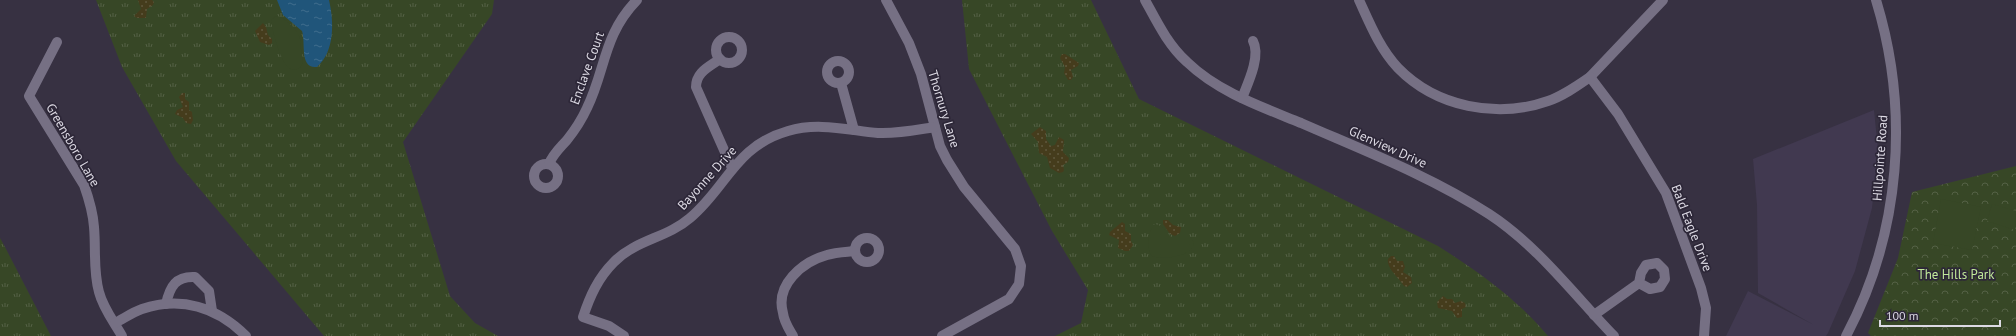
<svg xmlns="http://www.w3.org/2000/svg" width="2016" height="336" font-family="'PT Sans',sans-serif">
  <defs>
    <pattern id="grass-tufts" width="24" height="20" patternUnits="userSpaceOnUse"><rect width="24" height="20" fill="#374726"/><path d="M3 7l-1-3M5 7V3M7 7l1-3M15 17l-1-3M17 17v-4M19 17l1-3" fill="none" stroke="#546145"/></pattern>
    <pattern id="sand-dots" width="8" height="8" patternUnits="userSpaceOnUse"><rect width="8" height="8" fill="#453c1c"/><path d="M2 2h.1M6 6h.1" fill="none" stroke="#5f583d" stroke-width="1.8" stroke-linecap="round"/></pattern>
    <pattern id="park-crowns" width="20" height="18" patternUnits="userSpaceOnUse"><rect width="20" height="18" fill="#374726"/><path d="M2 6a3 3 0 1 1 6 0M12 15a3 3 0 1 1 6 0" fill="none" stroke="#546145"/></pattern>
    <pattern id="water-ripples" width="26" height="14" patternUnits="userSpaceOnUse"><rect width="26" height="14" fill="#20557a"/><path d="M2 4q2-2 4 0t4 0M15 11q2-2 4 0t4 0" fill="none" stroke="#406d8d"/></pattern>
  </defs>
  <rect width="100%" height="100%" fill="#373142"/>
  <polygon fill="#413950" points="1874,110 1878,150 1872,208 1855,271 1828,333 1826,336 1726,336 1748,291 1814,325 1758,293 1757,205 1753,159"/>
  <g fill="url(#grass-tufts)">
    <polygon points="96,0 494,0 492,14 403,142 450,296 475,323 498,336 324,336 176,161 122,67"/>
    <path d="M962,0H1091L1139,99L1438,246C1479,272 1516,298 1548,336H1055L1081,323L1088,290L1052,231L969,69Z"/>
    <polygon points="0,238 5,247 51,336 0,336"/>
  </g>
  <g fill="url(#sand-dots)">
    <polygon points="138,0 152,0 154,2 153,5 147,9 146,18 137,18 134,16 141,9"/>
    <polygon points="263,23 266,27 268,35 272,39 272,43 269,45 260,42 255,31"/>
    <polygon points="1062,54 1065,54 1079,63 1078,66 1071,70 1073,77 1071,80 1068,80 1064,73 1065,67 1060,58"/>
    <polygon points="182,93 185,93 185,99 189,102 189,110 192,112 193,120 191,124 186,123 183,118 175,114 177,110 183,107 179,97"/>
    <polygon points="1040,127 1046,131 1046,139 1051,146 1055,145 1059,137 1064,140 1063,152 1069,158 1068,162 1063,165 1064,170 1063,172 1059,173 1050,168 1047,157 1039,153 1038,142 1031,134"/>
    <polygon points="1163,220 1168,220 1173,225 1181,227 1180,233 1175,236 1170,234 1163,224"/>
    <polygon points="1122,222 1125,224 1125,231 1131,234 1131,241 1133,245 1129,251 1125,251 1118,248 1119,240 1109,235 1110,232"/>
    <path d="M1391,256H1394L1397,261H1403L1405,267L1403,272L1411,277L1412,283L1407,287L1404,286C1400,279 1386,268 1388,259Z"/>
    <polygon points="1443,296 1447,299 1452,299 1455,303 1461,301 1465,303 1466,307 1462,309 1462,317 1457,318 1452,311 1438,308 1437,302"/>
  </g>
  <polygon fill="url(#park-crowns)" points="2016,166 2016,336 1871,336 1868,333 1898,258 1912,192"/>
  <g fill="#374726">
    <path d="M276,16C284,17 297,29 299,36C301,40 300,45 301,49C303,59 306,69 292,70C280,64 274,35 271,22L272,19Z"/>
    <polygon points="1941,199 1981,207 1972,250 1933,243"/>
    <polygon points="1992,204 2016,211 2015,230 1987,221"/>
    <path d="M1155,224L1161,226L1171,237H1190L1194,242C1194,257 1162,260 1152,256C1146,250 1148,229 1155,224Z"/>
    <polygon points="1967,322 1982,326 1979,336 1963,336"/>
  </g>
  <path fill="url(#water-ripples)" d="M277,0H329C334,22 335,51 317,67C299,69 306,43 302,31L283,15Z"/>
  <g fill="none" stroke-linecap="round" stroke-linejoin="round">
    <g stroke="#767084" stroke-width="10">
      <polyline points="886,0 909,43 921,74 940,146 947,160 964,187 1015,249 1021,266 1019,284 1009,299 942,336"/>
      <path d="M1145,0C1157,22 1168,45 1187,62C1218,92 1262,107 1301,123C1365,151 1430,176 1489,214C1538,246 1574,295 1614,336"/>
      <path d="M1359,0C1370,24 1380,49 1398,68C1436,107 1497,119 1548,101C1563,96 1577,86 1590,77L1663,0"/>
      <circle cx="729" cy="50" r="13"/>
      <path d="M57,42L29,96L84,185C89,199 93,213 94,227C96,249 93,271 99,292C103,308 114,322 122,336"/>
      <path d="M720,59C709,67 696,72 696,87L732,168"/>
      <circle cx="838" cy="72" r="11"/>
      <polyline points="1590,77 1618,114 1666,193 1701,288 1706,308 1704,336"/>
      <polyline points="841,83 854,130"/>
      <path d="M1242,98C1248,83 1261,56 1253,41"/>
      <circle cx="546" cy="176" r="12"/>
      <path d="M549,164C553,154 560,148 567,140C575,130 582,119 587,108C606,69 603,35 637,0"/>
      <circle cx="867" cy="250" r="12"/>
      <path d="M166,304C170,286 176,276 195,277L209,291L212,311"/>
      <polyline points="1594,315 1639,283 1641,273 1646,265 1657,263 1664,270 1665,279 1660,287 1650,289 1639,283"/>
      <path d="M115,323C123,319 133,312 142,309C181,296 217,307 246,336"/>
      <path d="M624,336L609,326L583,317C590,296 598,278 614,262C635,240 667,238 690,218C727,187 735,146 788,131C818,122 847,130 878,133C897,134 916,130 935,127"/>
      <path d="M793,336C789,329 784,322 783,313C775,285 802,262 827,255C836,252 846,252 855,251"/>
      <path d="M1846,336C1901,233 1910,111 1876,0"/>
    </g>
  </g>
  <g text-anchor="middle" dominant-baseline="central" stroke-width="3.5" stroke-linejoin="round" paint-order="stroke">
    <g font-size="13" fill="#dddae4" stroke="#2d2738">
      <text transform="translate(587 68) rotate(-70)">Enclave Court</text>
      <text transform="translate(944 109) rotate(73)">Thornury Lane</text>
      <text transform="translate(73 145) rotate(60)">Greensboro Lane</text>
      <text transform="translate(1388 147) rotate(24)">Glenview Drive</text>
      <text transform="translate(1880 158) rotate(-86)">Hillpointe Road</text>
      <text transform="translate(707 178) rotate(-48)">Bayonne Drive</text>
      <text transform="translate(1692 228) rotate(69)">Bald Eagle Drive</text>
    </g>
    <g font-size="13" fill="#c1e999" stroke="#2d2738">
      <text x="1956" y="274">The Hills Park</text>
    </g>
  </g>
  <path d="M1880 320v6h120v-6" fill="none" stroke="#dddae4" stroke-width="2"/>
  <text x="1886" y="320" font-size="12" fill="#dddae4" stroke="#2d2738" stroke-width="3" paint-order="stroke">100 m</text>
</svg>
